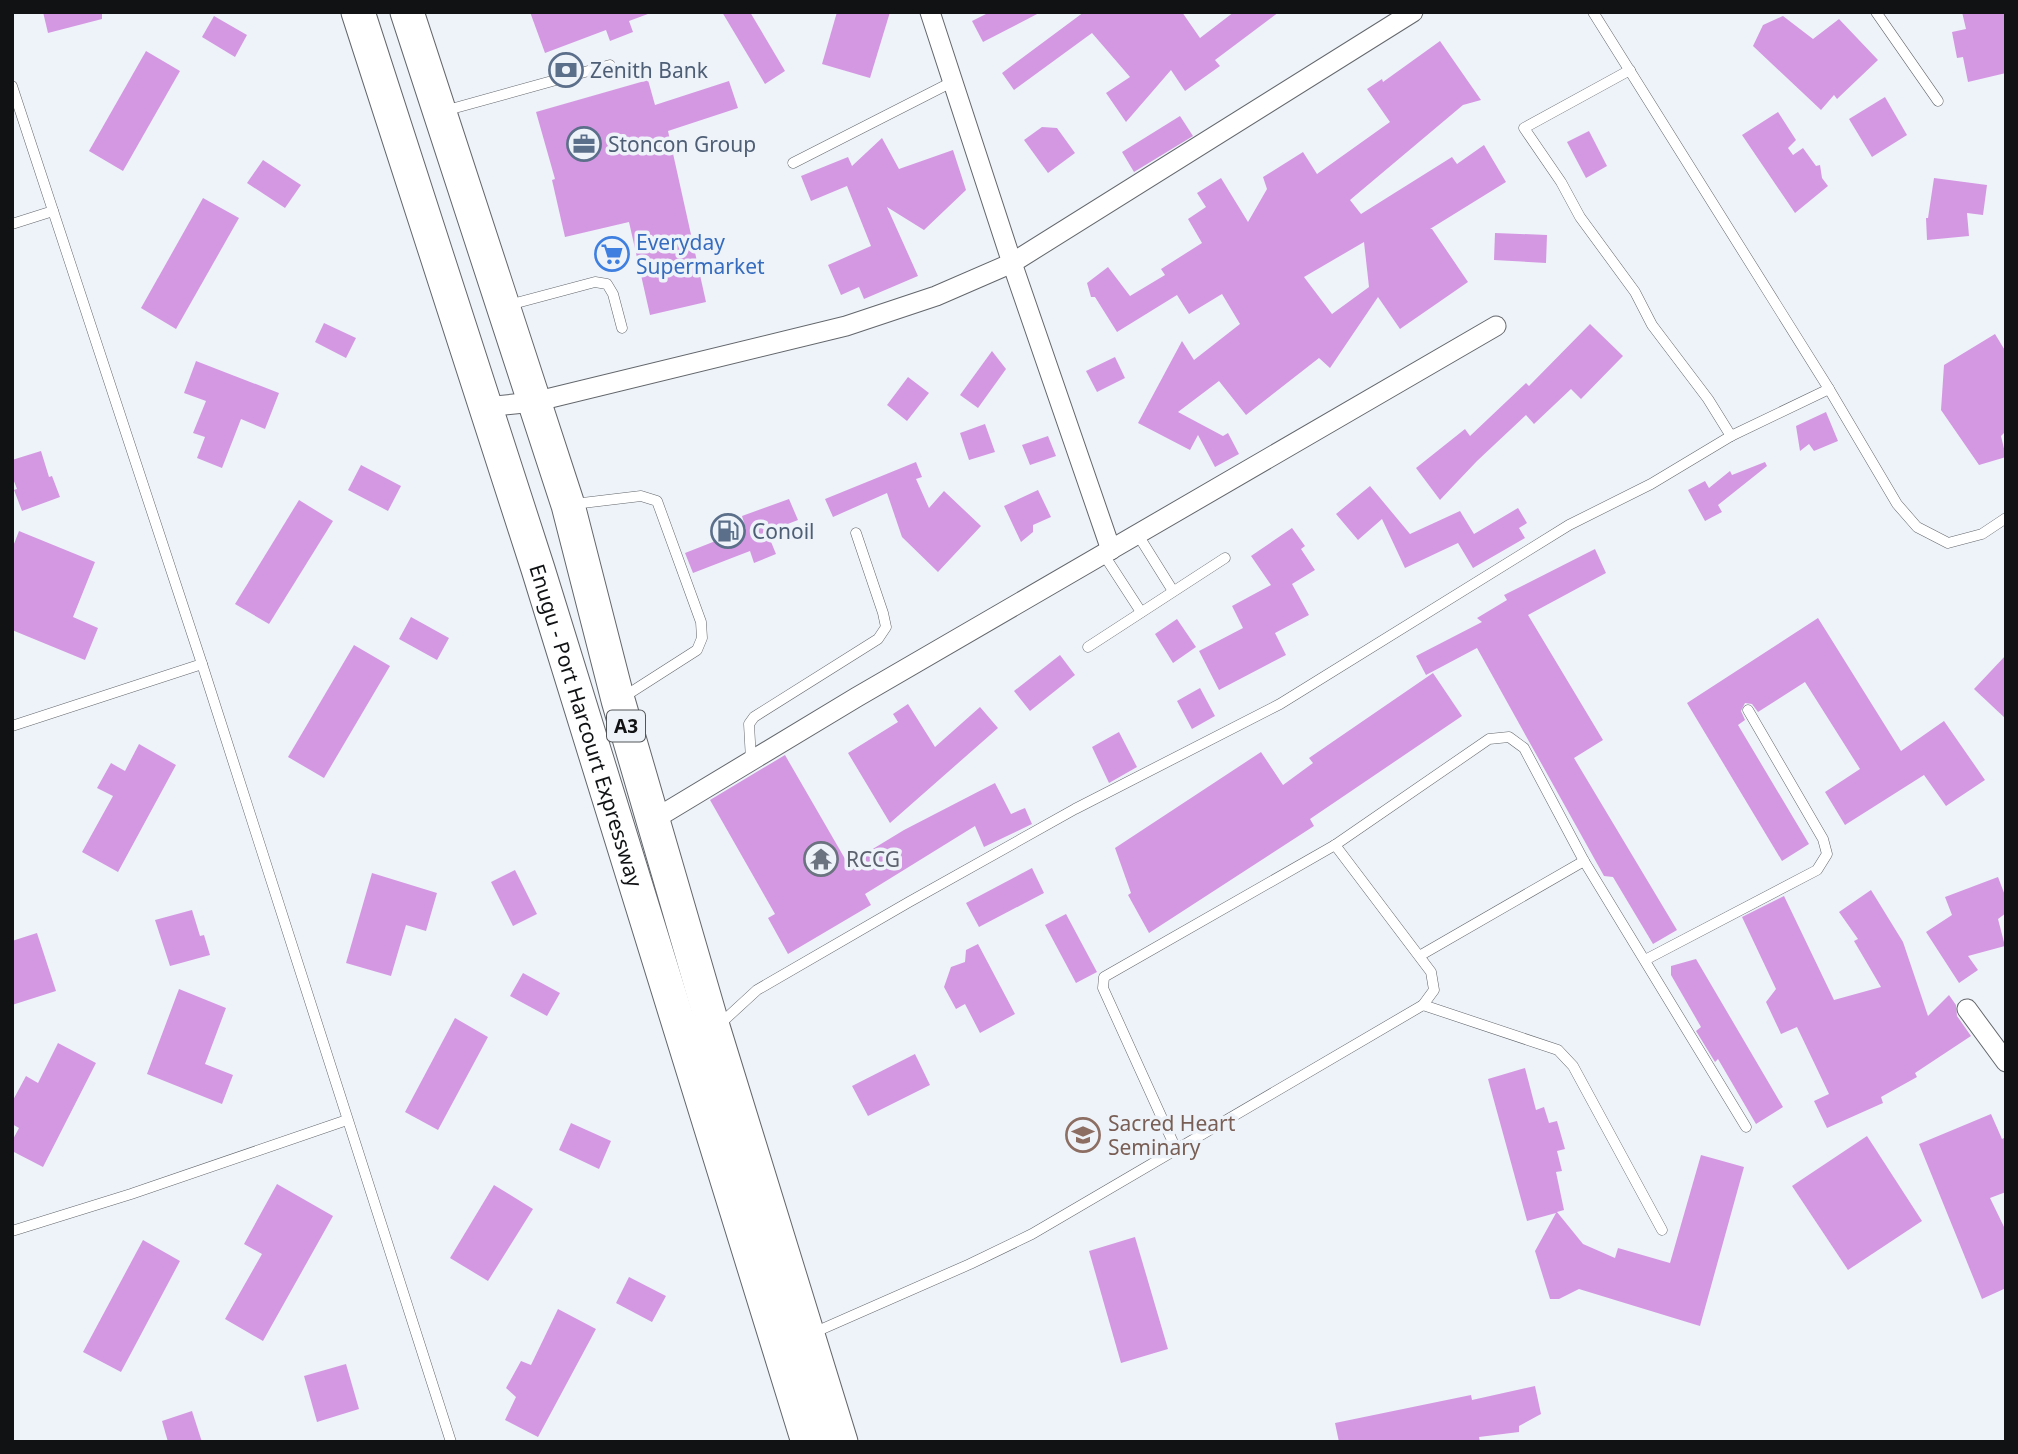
<svg xmlns="http://www.w3.org/2000/svg" width="2018" height="1454" font-family="'Noto Sans',sans-serif">
  <rect width="100%" height="100%" fill="#eef3f9"/>
  <g fill="#d498e2" fill-rule="evenodd">
    <polygon points="43,12 102,12 102,19 48,33"/>
    <polygon points="530,12 648,12 648,14 629,21 633,32 610,41 606,30 545,53"/>
    <polygon points="722,12 750,12 785,71 765,84"/>
    <polygon points="837,12 890,12 870,78 822,64"/>
    <polygon points="990,12 1041,12 983,42 972,21"/>
    <polygon points="1084,12 1182,12 1200,38 1234,12 1279,12 1215,60 1220,66 1185,91 1171,70 1126,122 1106,93 1130,77 1092,33 1014,90 1002,73"/>
    <polygon points="1962,12 2006,12 2006,73 1968,82 1963,57 1957,58 1952,32 1966,29"/>
    <polygon points="214,16 247,35 235,57 202,37"/>
    <polygon points="1783,16 1813,39 1839,19 1878,60 1837,99 1834,95 1821,110 1753,46 1763,25"/>
    <path d="M1440,41L1481,100L1463,105L1350,200L1361,214L1452,157L1457,164L1484,145L1506,182L1430,229H1432L1468,282L1400,329L1378,297L1330,368L1319,358L1246,415L1219,381L1178,412L1223,436L1228,433L1239,454L1215,467L1198,435L1190,450L1138,423L1182,341L1194,360L1240,324L1222,294L1189,314L1177,295L1117,332L1095,297H1091L1087,283L1108,267L1130,296L1165,275L1161,269L1202,243L1188,219L1206,207L1197,193L1221,178L1248,222L1267,189L1263,177L1303,152L1317,174L1390,122L1367,89L1382,79L1383,82ZM1364,242L1369,287L1332,314L1304,277Z"/>
    <polygon points="146,51 180,71 123,171 89,151"/>
    <polygon points="648,80 655,105 729,81 738,108 668,131 706,302 650,315 629,222 565,237 552,180 555,179 536,112"/>
    <polygon points="1885,97 1907,135 1872,157 1849,119"/>
    <polygon points="1778,112 1796,140 1788,148 1793,155 1803,148 1816,166 1820,165 1822,178 1828,186 1795,213 1742,135"/>
    <polygon points="1180,116 1193,136 1134,172 1122,152"/>
    <polygon points="1042,127 1057,128 1075,153 1048,173 1024,140"/>
    <polygon points="1589,131 1607,166 1586,178 1567,142"/>
    <polygon points="882,138 899,169 953,150 966,190 924,230 887,207 918,276 864,299 859,287 841,295 828,265 871,246 847,186 811,201 801,176 848,157 852,166"/>
    <polygon points="263,160 301,185 285,208 247,183"/>
    <polygon points="1934,178 1987,185 1983,215 1967,213 1969,236 1927,240 1926,218 1928,218"/>
    <polygon points="203,198 239,218 176,329 141,308"/>
    <polygon points="1495,233 1547,235 1546,263 1494,260"/>
    <polygon points="324,323 356,338 346,358 315,342"/>
    <polygon points="1590,324 1623,356 1581,399 1571,389 1534,424 1526,415 1477,461 1440,500 1416,468 1465,429 1470,436 1526,383 1529,386"/>
    <polygon points="1995,334 2006,352 2006,431 2001,436 2006,457 1979,465 1941,410 1944,365"/>
    <polygon points="992,351 1006,369 978,408 960,395"/>
    <polygon points="1115,357 1125,378 1097,392 1086,371"/>
    <polygon points="196,361 279,393 265,429 241,419 222,468 197,458 205,437 193,433 206,401 184,393"/>
    <polygon points="908,377 929,393 907,421 887,405"/>
    <polygon points="1826,412 1838,441 1814,451 1809,444 1800,451 1796,426"/>
    <polygon points="985,424 995,452 969,460 960,433"/>
    <polygon points="1048,436 1056,456 1030,465 1022,445"/>
    <polygon points="41,451 49,477 52,476 60,497 22,511 14,490 17,489 12,476 12,460"/>
    <polygon points="916,462 922,477 916,479 929,508 944,491 981,526 938,572 902,537 887,493 833,517 825,499"/>
    <polygon points="1765,462 1767,466 1718,505 1722,512 1705,521 1688,490 1705,481 1709,488 1730,471 1732,475"/>
    <polygon points="361,465 401,486 388,511 348,490"/>
    <polygon points="1370,486 1410,534 1460,511 1474,534 1518,508 1527,523 1519,528 1525,538 1473,568 1458,543 1405,568 1382,519 1358,540 1336,514"/>
    <polygon points="1038,490 1051,517 1033,525 1033,532 1021,542 1004,506"/>
    <polygon points="789,499 798,520 767,532 776,554 754,563 750,551 693,573 685,553 746,529 742,516"/>
    <polygon points="299,500 333,521 269,624 235,604"/>
    <polygon points="1292,528 1305,546 1301,549 1315,570 1292,584 1309,615 1275,633 1286,655 1219,690 1199,651 1243,628 1232,606 1271,585 1251,556"/>
    <polygon points="19,531 95,562 73,617 98,628 85,660 12,630 12,549"/>
    <polygon points="1595,549 1606,573 1528,615 1603,740 1574,758 1677,930 1653,944 1613,877 1604,876 1477,648 1426,675 1416,656 1482,622 1477,618 1507,600 1504,595"/>
    <polygon points="411,617 449,638 437,660 399,639"/>
    <polygon points="1818,618 1901,751 1944,721 1985,780 1946,806 1924,775 1845,825 1825,792 1860,769 1805,682 1758,712 1752,704 1745,703 1741,711 1745,720 1738,725 1809,844 1782,861 1687,703"/>
    <polygon points="1177,619 1196,647 1173,663 1155,634"/>
    <polygon points="354,645 390,666 324,778 288,757"/>
    <polygon points="1060,655 1075,675 1030,711 1014,691"/>
    <polygon points="2006,655 2006,719 1974,689"/>
    <polygon points="1433,673 1462,716 1310,819 1314,826 1149,933 1128,895 1131,893 1115,848 1261,752 1283,785 1313,763 1309,758"/>
    <polygon points="1200,688 1215,716 1192,729 1177,701"/>
    <polygon points="908,704 935,747 980,707 998,728 890,823 848,753 898,722 893,714"/>
    <polygon points="1119,732 1137,767 1109,783 1092,747"/>
    <polygon points="139,744 176,765 118,872 82,852 113,796 97,788 111,763 125,771"/>
    <polygon points="785,755 848,864 904,830 995,783 1011,814 1025,808 1032,824 984,847 975,826 865,894 871,905 788,954 768,918 775,914 710,800"/>
    <polygon points="1032,868 1044,893 979,927 966,903"/>
    <polygon points="515,870 537,914 513,926 491,882"/>
    <polygon points="372,873 437,893 426,931 406,925 391,976 346,963"/>
    <polygon points="1998,877 2006,898 2006,913 1998,919 2005,946 1968,956 1978,970 1959,983 1926,932 1952,915 1945,897"/>
    <polygon points="1871,890 1903,942 1928,1016 1949,995 1956,1005 1957,1016 1971,1036 1915,1073 1917,1077 1881,1097 1883,1103 1827,1128 1814,1101 1829,1094 1797,1027 1781,1034 1766,1002 1776,989 1742,917 1784,896 1834,1000 1881,987 1854,941 1858,939 1839,912"/>
    <polygon points="192,910 200,936 204,935 210,955 170,966 155,920"/>
    <polygon points="1066,914 1097,972 1076,983 1045,925"/>
    <polygon points="37,933 56,991 12,1005 12,941"/>
    <polygon points="978,944 1015,1014 980,1033 965,1004 956,1009 944,987 951,967 965,962 966,950"/>
    <polygon points="1696,959 1783,1107 1756,1124 1718,1059 1715,1062 1696,1031 1701,1027 1671,975 1671,966"/>
    <polygon points="523,973 560,993 547,1016 510,996"/>
    <polygon points="179,989 226,1008 205,1064 233,1075 222,1104 147,1074"/>
    <polygon points="455,1018 488,1037 438,1130 405,1112"/>
    <polygon points="58,1043 96,1063 43,1167 12,1151 12,1141 19,1128 12,1124 12,1102 26,1076 38,1083"/>
    <polygon points="915,1054 930,1085 868,1116 852,1086"/>
    <polygon points="1525,1068 1536,1110 1544,1107 1549,1123 1557,1121 1565,1149 1557,1151 1562,1171 1556,1172 1564,1210 1557,1212 1583,1244 1615,1258 1618,1248 1670,1263 1701,1155 1744,1167 1700,1326 1579,1289 1559,1299 1550,1299 1535,1251 1556,1213 1527,1221 1488,1079"/>
    <polygon points="1991,1114 2002,1139 2006,1137 2006,1192 1990,1198 2006,1231 2006,1288 1982,1299 1919,1144"/>
    <polygon points="571,1123 611,1141 599,1169 559,1150"/>
    <polygon points="1867,1136 1922,1221 1848,1270 1792,1186"/>
    <polygon points="277,1184 333,1216 263,1341 225,1319 262,1254 244,1244"/>
    <polygon points="494,1185 533,1209 488,1281 450,1258"/>
    <polygon points="1135,1237 1168,1349 1121,1363 1089,1251"/>
    <polygon points="143,1240 180,1261 121,1372 83,1352"/>
    <polygon points="629,1277 666,1296 652,1322 616,1303"/>
    <polygon points="558,1309 596,1329 538,1437 505,1420 516,1397 506,1388 521,1361 531,1365"/>
    <polygon points="346,1364 359,1409 317,1422 304,1376"/>
    <polygon points="1535,1386 1541,1414 1519,1426 1519,1432 1479,1437 1480,1442 1339,1442 1335,1423 1471,1395 1472,1400"/>
    <polygon points="192,1411 202,1442 168,1442 162,1421"/>
  </g>
  <g fill="none" stroke-linecap="round" stroke-linejoin="round">
    <g stroke="#63676c" stroke-width="11">
      <g id="service">
        <polyline points="1593,12 1829,389 1897,504 1917,527 1948,543 1982,534 2006,518"/>
        <polyline points="1876,12 1938,101"/>
        <polyline points="1630,70 1524,128 1561,182 1580,217 1635,292 1652,325 1708,399 1731,436"/>
        <polyline points="12,86 202,664 451,1442"/>
        <polyline points="444,111 610,65"/>
        <polyline points="793,163 952,82"/>
        <polyline points="12,224 53,211"/>
        <polyline points="509,305 595,282 607,284 613,294 622,328"/>
        <polyline points="574,504 641,496 657,501 701,622 702,638 697,650 622,698"/>
        <polyline points="1138,535 1173,591"/>
        <polyline points="1104,555 1141,612"/>
        <polyline points="1088,647 1225,558"/>
        <polyline points="12,726 202,664"/>
        <polyline points="751,760 749,724 754,717 878,639 886,627 883,613 856,533"/>
        <polyline points="1421,955 1584,861"/>
        <polyline points="1645,960 1817,870 1827,854 1823,839 1748,710"/>
        <polyline points="1423,1005 1558,1050 1573,1066 1662,1230"/>
        <polyline points="720,1024 757,990 909,902 1075,809 1280,704 1569,525 1651,484 1731,436 1829,389"/>
        <polyline points="1176,1149 1103,988 1104,977 1335,845 1489,739 1509,737 1524,748 1584,861 1746,1127"/>
        <polyline points="12,1231 131,1194 347,1120"/>
        <polyline points="813,1333 970,1264 1032,1234 1423,1005 1434,990 1431,972 1335,845"/>
      </g>
    </g>
    <g stroke="#63676c" stroke-width="21">
      <g id="minor">
        <polyline points="930,12 1012,263 1111,550"/>
        <polyline points="485,407 534,402 846,326 936,296 1012,263 1413,12"/>
        <polyline points="653,820 857,697 1496,326"/>
        <polyline points="1967,1009 2006,1062"/>
      </g>
    </g>
    <g stroke="#63676c" stroke-width="35">
      <g id="trunk">
        <path id="s1" d="M358,12L538,569L808,1442"/>
        <polyline points="407,12 568,505 618,700 714,1030 841,1442"/>
      </g>
    </g>
    <use href="#service" stroke="#fff" stroke-width="10"/>
    <use href="#minor" stroke="#fff" stroke-width="19"/>
    <use href="#trunk" stroke="#fff" stroke-width="33"/>
  </g>
  <defs>
    <g id="bank-ring" transform="scale(1.75)"><circle r="9.5" fill="#eef3f9" stroke="#5c6f8a" stroke-width="1.5"/><path d="M-6-4H6V4H-6ZM0-2.3a2.3 2.3 0 1 0 0 4.6a2.3 2.3 0 1 0 0-4.6Z" fill="#5c6f8a"/></g>
    <g id="office-ring" transform="scale(1.75)"><circle r="9.5" fill="#eef3f9" stroke="#5c6f8a" stroke-width="1.5"/><path d="M-6-3h4V-5.5h4V-3h4V5H-6ZM-1-4.5V-3h2v-1.5ZM-6 0V1H6V0Z" fill="#5c6f8a"/></g>
    <g id="supermarket-ring" transform="scale(1.75)"><circle r="9.5" fill="#eef3f9" stroke="#3f7fe0" stroke-width="1.5"/><path d="M-6-5.5h2.5l.6 2H6L4.5 2H-2.5L-4.4-4H-6ZM-1.5 3.2a1.3 1.3 0 1 0 .1 0ZM3 3.2a1.3 1.3 0 1 0 .1 0Z" fill="#3f7fe0"/></g>
    <g id="fuel-ring" transform="scale(1.75)"><circle r="9.5" fill="#eef3f9" stroke="#5c6f8a" stroke-width="1.5"/><path d="M-5.5-6h7V0h2V4h1.3V-2.5L3-4.5l.8-.8L6-3V5H2.5V1h-1V6h-7ZM-4.2-4.7v3.2H.2V-4.7Z" fill="#5c6f8a"/></g>
    <g id="temple-ring" transform="scale(1.75)"><circle r="9.5" fill="#eef3f9" stroke="#6b7280" stroke-width="1.5"/><path d="M0-6L5-2H3V0L6.5 2.5H4V6H1.5V3h-3V6H-4V2.5H-6.5L-3 0V-2H-5Z" fill="#6b7280"/></g>
    <g id="university-ring" transform="scale(1.75)"><circle r="9.5" fill="#eef3f9" stroke="#8d6e63" stroke-width="1.5"/><path d="M0-5L7-2L0 1L-7-2ZM-4 1L0 2.5L4 1V4Q0 6-4 4Z" fill="#8d6e63"/></g>
  </defs>
  <g fill-rule="evenodd">
    <use href="#bank-ring" x="566" y="70"/>
    <use href="#office-ring" x="584" y="144"/>
    <use href="#supermarket-ring" x="612" y="254"/>
    <use href="#fuel-ring" x="728" y="531"/>
    <use href="#temple-ring" x="821" y="859"/>
    <use href="#university-ring" x="1083" y="1135"/>
  </g>
  <g text-anchor="middle" dominant-baseline="central" stroke-width="7" stroke-linejoin="round" paint-order="stroke">
    <rect fill="#eef3f9" stroke="#535659" stroke-width="2" x="607" y="710.5" width="38" height="31" rx="5"/>
    <g font-size="19" font-weight="bold" fill="#101214">
      <text x="626" y="726">A3</text>
    </g>
    <g font-size="21" fill="#4e5e75" stroke="#eef3f9" text-anchor="start">
      <text x="590" y="70">Zenith Bank</text>
      <text x="608" y="144">Stoncon Group</text>
      <text x="752" y="531">Conoil</text>
    </g>
    <g font-size="21" fill="#366cbe" stroke="#eef3f9" text-anchor="start">
      <text x="636" y="242">Everyday<tspan x="636" dy="24">Supermarket</tspan></text>
    </g>
    <g font-size="21" fill="#101214" stroke="#eef3f9">
      <text stroke="none"><textPath href="#s1" startOffset="749">Enugu - Port Harcourt Expressway</textPath></text>
    </g>
    <g font-size="21" fill="#5b616d" stroke="#eef3f9" text-anchor="start">
      <text x="846" y="859">RCCG</text>
    </g>
    <g font-size="21" fill="#785e54" stroke="#eef3f9" text-anchor="start">
      <text x="1108" y="1123">Sacred Heart<tspan x="1108" dy="24">Seminary</tspan></text>
    </g>
  </g>
  <rect width="2018" height="1454" fill="none" stroke="#101214" stroke-width="28"/>
</svg>
